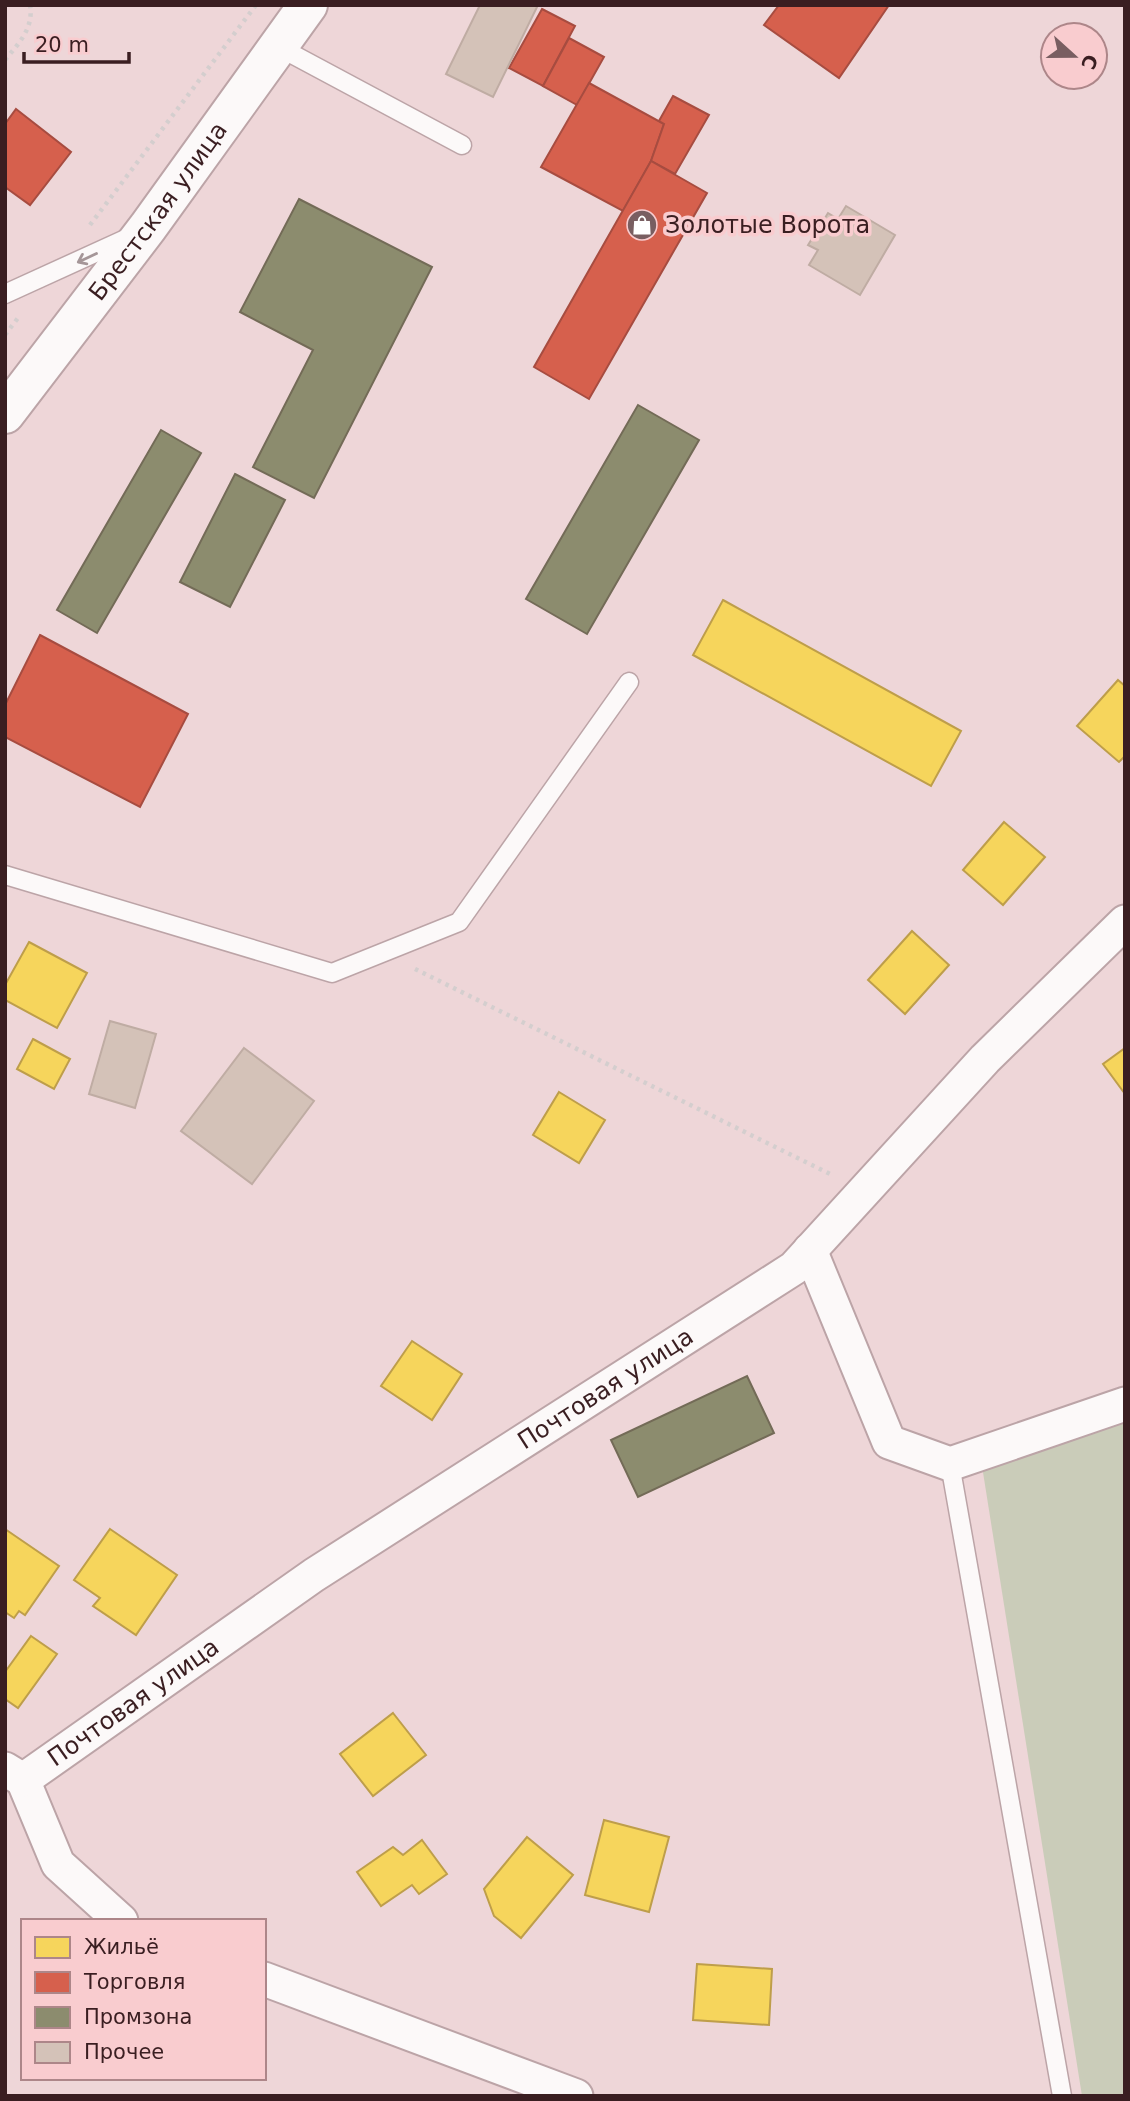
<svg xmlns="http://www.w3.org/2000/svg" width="1130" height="2101" font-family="'DejaVu Sans',sans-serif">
  <rect width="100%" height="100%" fill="#eed6d8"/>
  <polygon fill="#caccb9" points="1125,1417 1125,2096 1082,2096 982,1466"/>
  <g fill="#f6d55c" stroke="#be9e4a" stroke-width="2">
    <polygon points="723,600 961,731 931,786 693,655"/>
    <polygon points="1118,680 1125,686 1125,756 1119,762 1077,726"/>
    <polygon points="1004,822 1045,857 1003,905 963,870"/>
    <polygon points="912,931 949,965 905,1014 868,980"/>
    <polygon points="29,942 87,973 57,1028 5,1000 5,985"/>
    <polygon points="33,1039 70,1059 54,1089 17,1069"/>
    <polygon points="1125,1048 1125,1094 1103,1064"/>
    <polygon points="559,1092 605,1120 579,1163 533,1135"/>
    <polygon points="412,1341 462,1374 432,1420 381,1386"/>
    <polygon points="5,1529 59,1566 25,1615 19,1611 14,1618 5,1612"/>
    <polygon points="110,1529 177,1575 136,1635 93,1606 100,1598 74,1580"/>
    <polygon points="31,1636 57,1654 18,1708 5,1699 5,1672"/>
    <polygon points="393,1713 426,1755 373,1796 340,1754"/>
    <polygon points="604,1820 669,1837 649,1912 585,1895"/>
    <polygon points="527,1837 573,1875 521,1938 494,1916 484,1889"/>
    <polygon points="422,1840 447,1874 419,1894 412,1885 381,1906 357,1872 393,1847 403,1855"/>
    <polygon points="697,1964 772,1969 769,2025 693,2020"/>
  </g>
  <g fill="#d6604d" stroke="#a74c40" stroke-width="2">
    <polygon points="779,5 889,5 839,78 764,25"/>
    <polygon points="542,9 575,26 543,86 509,68"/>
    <polygon points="569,38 604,57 577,105 543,86"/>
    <polygon points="589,83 664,124 651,161 623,211 541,167"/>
    <polygon points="673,96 709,115 675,174 651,161 664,124 659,121"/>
    <polygon points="16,109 71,152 30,205 5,187 5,124"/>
    <polygon points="651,161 707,193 589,399 534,367"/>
    <polygon points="40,635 188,714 140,807 5,737 5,705"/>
  </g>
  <g fill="#8c8c6e" stroke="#736b57" stroke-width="2">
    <polygon points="299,199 432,267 314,498 253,467 313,350 240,312"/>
    <polygon points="638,405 699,440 587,634 526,599"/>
    <polygon points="161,430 201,453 97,633 57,610"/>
    <polygon points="235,474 285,500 230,607 180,582"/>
    <polygon points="747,1376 774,1433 638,1497 611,1440"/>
  </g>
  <g fill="#d4c2b8" stroke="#bfaca3" stroke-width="2">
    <polygon points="480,5 538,5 493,97 446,74"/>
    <polygon points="846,206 895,235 860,295 809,265 818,250 808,245 828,213 838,219"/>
    <polygon points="110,1021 156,1034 135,1108 89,1094"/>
    <polygon points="244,1048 314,1101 252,1184 181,1131"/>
  </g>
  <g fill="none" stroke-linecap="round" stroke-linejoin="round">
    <g stroke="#bca4a7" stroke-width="21">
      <g id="service">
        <polyline points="277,46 462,145"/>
        <polyline points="5,294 130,237"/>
        <polyline points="5,875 332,973 459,922 629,682"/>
        <polyline points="950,1464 1062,2096"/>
      </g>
    </g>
    <g stroke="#bca4a7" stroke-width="37">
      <g id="minor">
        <polyline points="810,1250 889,1442 950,1464 1125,1404"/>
        <polyline points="5,1769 23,1780 58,1864 121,1921"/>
        <path id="s1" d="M23,1780L314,1575L794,1268L985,1059L1125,922"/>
        <polyline points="264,1979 576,2096"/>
      </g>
    </g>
    <g stroke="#bca4a7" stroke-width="42">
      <g id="secondary">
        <path id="s2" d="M5,414L148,227L308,5"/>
      </g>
    </g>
    <g stroke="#d4cece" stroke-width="4.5" stroke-dasharray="3.5 5" stroke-linecap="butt">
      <path d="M5,60C19,43 34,28 30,5"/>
      <polyline points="90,225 256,5"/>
      <polyline points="5,335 18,318"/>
      <polyline points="415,969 834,1176"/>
    </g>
    <use href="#service" stroke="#fcf9f9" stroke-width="18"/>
    <use href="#minor" stroke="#fcf9f9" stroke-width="33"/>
    <use href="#secondary" stroke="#fcf9f9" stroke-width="38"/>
  </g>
  <defs><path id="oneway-shaft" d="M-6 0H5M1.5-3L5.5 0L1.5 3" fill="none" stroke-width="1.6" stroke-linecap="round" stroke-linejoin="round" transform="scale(1.75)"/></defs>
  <use stroke="#a59698" href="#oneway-shaft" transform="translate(87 258) rotate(155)"/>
  <defs>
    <g id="shop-disc" transform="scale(1.575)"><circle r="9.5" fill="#795e61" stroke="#f9cccf"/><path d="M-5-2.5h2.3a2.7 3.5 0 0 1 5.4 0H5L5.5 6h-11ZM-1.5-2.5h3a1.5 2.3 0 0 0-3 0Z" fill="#fff"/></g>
  </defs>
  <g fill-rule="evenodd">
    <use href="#shop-disc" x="642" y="225"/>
  </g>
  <g text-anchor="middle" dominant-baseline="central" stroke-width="7" stroke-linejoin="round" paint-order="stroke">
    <g font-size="24" fill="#3a1e21" stroke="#f9cccf">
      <text stroke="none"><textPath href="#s2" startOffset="254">Брестская улица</textPath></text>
      <text stroke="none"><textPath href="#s1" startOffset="702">Почтовая улица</textPath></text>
      <text stroke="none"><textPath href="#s1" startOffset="135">Почтовая улица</textPath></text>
    </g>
    <g font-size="24" fill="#3a1e21" stroke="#f9cccf" text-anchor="start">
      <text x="665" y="225">Золотые Ворота</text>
    </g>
  </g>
  <rect width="1130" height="2101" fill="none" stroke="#3a1e21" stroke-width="14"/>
  <rect x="21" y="1919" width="245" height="161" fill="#f9cccf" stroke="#ad8689" stroke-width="2"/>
  <rect x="35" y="1937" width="35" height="21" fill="#f6d55c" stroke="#ad8689" stroke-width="2"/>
  <text x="84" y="1954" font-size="21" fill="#3a1e21">Жильё</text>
  <rect x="35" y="1972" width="35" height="21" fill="#d6604d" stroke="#ad8689" stroke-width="2"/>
  <text x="84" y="1989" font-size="21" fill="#3a1e21">Торговля</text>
  <rect x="35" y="2007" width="35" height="21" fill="#8c8c6e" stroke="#ad8689" stroke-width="2"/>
  <text x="84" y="2024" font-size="21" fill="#3a1e21">Промзона</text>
  <rect x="35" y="2042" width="35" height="21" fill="#d4c2b8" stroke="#ad8689" stroke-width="2"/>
  <text x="84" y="2059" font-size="21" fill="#3a1e21">Прочее</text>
  <g transform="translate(1074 56) rotate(111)"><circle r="33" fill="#f9cccf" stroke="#ad8689" stroke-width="2"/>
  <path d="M0-5L12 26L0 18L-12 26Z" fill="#795e61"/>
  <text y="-10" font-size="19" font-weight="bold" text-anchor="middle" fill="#3a1e21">С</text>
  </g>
  <path d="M24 52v10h105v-10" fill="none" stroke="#3a1e21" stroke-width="3.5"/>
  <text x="35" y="52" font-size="21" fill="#3a1e21" stroke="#f9cccf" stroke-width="5" paint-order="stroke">20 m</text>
</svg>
